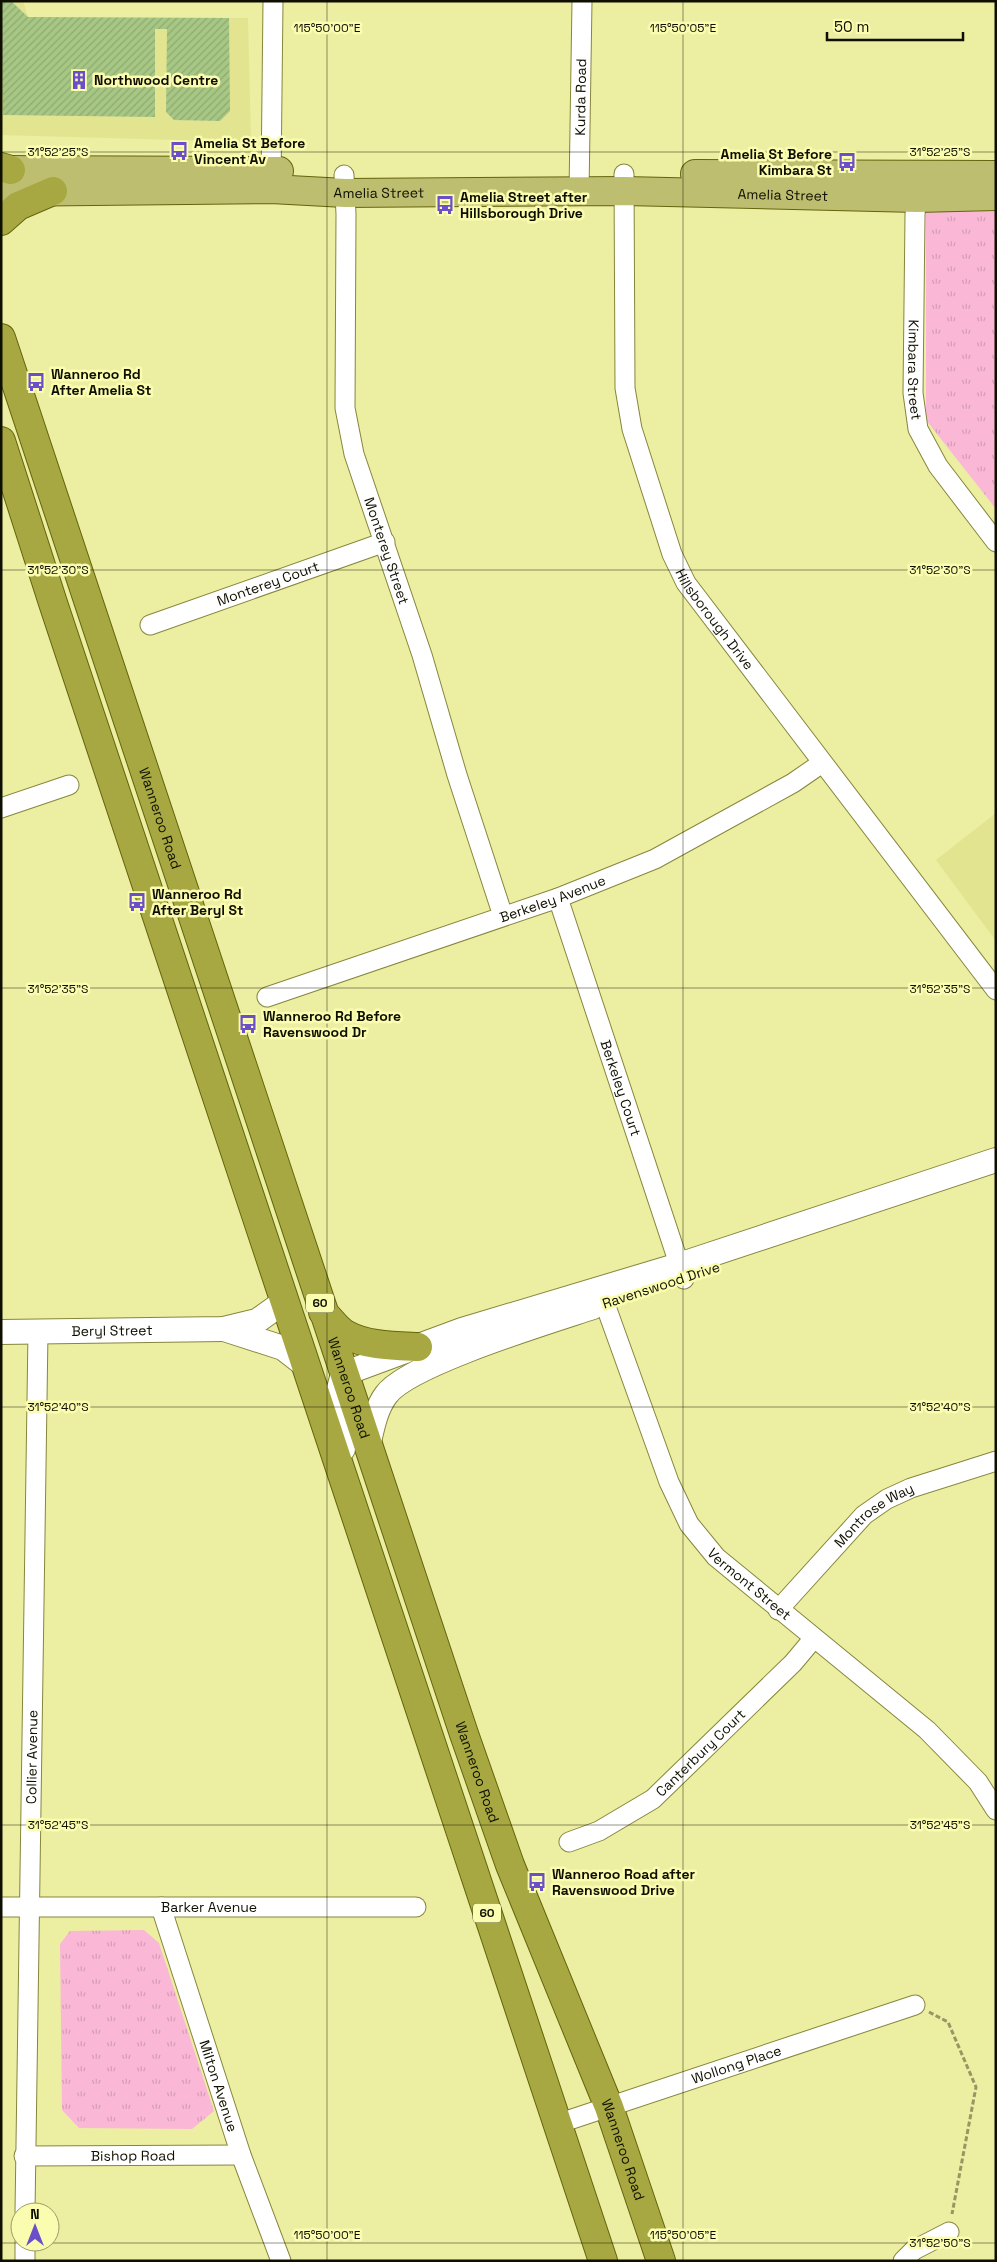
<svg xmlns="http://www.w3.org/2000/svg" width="997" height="2262" font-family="'Space Grotesk',sans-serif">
  <defs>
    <pattern id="park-tufts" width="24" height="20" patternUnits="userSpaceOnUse" patternTransform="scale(1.25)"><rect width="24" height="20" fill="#fab8d6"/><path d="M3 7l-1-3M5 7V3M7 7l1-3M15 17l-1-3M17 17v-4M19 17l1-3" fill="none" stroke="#d59db6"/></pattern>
    <pattern id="building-hatch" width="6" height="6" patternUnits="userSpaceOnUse" patternTransform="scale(1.25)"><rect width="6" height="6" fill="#a7c785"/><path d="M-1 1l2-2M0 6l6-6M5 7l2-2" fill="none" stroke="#8faa71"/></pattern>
  </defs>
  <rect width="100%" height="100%" fill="#eceea2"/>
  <g fill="#e2e490">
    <polygon points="1,1 23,1 28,17 248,18 251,142 1,135"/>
    <polygon points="996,813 996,941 936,860"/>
  </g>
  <g fill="url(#park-tufts)">
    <polygon points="926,207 996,208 996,509 926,420"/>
    <polygon points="144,1930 159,1943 214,2111 192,2129 79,2128 62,2110 60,1944 70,1931"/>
  </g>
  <polygon fill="url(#building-hatch)" points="1,1 11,1 28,17 229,18 230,111 220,121 174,120 166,112 167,29 155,29 155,117 3,115"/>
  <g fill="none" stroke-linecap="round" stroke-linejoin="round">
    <g stroke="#86863d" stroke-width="21">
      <g id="minor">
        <path id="s1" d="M624,174L625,388L632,429L672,554L686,583L996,990"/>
        <path id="s2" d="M344,175L346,214L345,408L354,454L422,655L457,775L503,916"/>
        <polyline points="271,183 273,1"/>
        <path id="s3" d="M917,188L915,215L913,393L918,429L938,466L996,542"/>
        <path id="s4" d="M579,192L582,1"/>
        <path id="s5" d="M150,625L385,542"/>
        <polyline points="1,808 69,785"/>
        <path id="s6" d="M558,898L684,1279"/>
        <path id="s7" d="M267,997L558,898L655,859L793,783L822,763"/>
        <path id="s8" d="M600,1290L669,1482L689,1524L716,1557L927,1730L978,1782L996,1810"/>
        <path id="s9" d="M778,1610L864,1515L887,1499L911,1488L996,1461"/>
        <path id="s10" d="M569,1842L599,1831L653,1799L793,1663L814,1638"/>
        <path id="s11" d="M1,1907H416"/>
        <path id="s12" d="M161,1907L241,2155L281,2261"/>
        <path id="s13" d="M557,2124L915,2005"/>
        <path id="s14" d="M24,2156L241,2155"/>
        <path id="s15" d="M25,2212L38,1332"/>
        <polyline points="25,2242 25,2261"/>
        <polyline points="903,2261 914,2250 949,2232"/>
      </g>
    </g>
    <g stroke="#86863d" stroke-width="26">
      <g id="tertiary">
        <polyline points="224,1329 283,1348 305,1365"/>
        <path id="s16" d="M1,1332L224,1329L257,1321L285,1301"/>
        <path d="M368,1446C372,1429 375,1410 386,1395C408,1364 551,1321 593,1307"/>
        <polyline points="343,1449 336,1400 343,1374 462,1330 679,1265 996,1160"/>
      </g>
    </g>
    <g stroke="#64640c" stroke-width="30">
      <g id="primary">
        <polyline points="1,170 279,171"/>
        <polyline points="695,174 996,175"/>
        <path id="s17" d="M1,192L271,189L345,193L625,191L917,198L996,196"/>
      </g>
    </g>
    <g stroke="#64640c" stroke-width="30">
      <g id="trunk">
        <polyline points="1,167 11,170"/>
        <polyline points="1,221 18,206 53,191"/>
        <path id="s18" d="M1,338L464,1734L510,1865L609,2107L661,2261"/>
        <polyline points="1,441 53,603 603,2261"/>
        <path d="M323,1312C330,1319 337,1329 345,1334C366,1346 394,1346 418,1347"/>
      </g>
    </g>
    <polyline stroke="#969763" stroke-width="3" stroke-dasharray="5 2.5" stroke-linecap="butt" points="929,2012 948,2022 976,2087 952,2214"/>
    <use href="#minor" stroke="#fff" stroke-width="19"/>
    <use href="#tertiary" stroke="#fff" stroke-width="24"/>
    <use href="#primary" stroke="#bebe71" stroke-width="28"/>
    <use href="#trunk" stroke="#a8a842" stroke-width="28"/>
  </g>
  <path fill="none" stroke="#0f0f00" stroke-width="1" stroke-opacity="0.45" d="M327,1V2261M683,1V2261M1,152H996M1,570H996M1,988H996M1,1407H996M1,1825H996M1,2243H996"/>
  <defs>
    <g id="building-bare" transform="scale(1.5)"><path d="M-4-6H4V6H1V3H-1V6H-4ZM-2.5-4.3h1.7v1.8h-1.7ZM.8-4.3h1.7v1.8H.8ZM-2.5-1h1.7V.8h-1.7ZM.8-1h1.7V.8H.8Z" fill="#6b4fc8" stroke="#fafcaf" stroke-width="2.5" paint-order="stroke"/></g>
    <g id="bus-bare" transform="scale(1.5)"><path d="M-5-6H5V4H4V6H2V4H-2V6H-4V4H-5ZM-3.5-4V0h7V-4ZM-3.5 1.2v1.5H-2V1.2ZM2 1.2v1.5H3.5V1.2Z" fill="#6b4fc8" stroke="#fafcaf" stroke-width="2.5" paint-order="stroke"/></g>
  </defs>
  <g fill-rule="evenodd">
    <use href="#building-bare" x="79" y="80"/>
    <use href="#bus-bare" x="179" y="151"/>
    <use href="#bus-bare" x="847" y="162"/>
    <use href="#bus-bare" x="445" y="205"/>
    <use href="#bus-bare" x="36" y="382"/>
    <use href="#bus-bare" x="137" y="902"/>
    <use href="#bus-bare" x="248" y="1024"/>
    <use href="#bus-bare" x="537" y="1882"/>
  </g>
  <g text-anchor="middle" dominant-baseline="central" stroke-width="5" stroke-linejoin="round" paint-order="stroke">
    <g fill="#fafcaf" stroke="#565634" stroke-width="1">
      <rect x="306" y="1293.5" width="28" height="19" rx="4"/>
      <rect x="473" y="1903.5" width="28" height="19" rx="4"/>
    </g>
    <g font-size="12" font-weight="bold" fill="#0f0f00">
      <text x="320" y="1303">60</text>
      <text x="487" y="1913">60</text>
    </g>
    <g font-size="14" font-weight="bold" fill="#0f0f00" stroke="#fafcaf" text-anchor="start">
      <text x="94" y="80">Northwood Centre</text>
      <text x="194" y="143">Amelia St Before<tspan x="194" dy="16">Vincent Av</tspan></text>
      <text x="832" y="154" text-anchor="end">Amelia St Before<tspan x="832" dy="16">Kimbara St</tspan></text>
      <text x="460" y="197">Amelia Street after<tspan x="460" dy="16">Hillsborough Drive</tspan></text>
      <text x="51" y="374">Wanneroo Rd<tspan x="51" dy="16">After Amelia St</tspan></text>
      <text x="152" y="894">Wanneroo Rd<tspan x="152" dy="16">After Beryl St</tspan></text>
      <text x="263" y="1016">Wanneroo Rd Before<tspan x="263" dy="16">Ravenswood Dr</tspan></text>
      <text x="552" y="1874">Wanneroo Road after<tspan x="552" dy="16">Ravenswood Drive</tspan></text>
    </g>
    <g font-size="14" fill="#0f0f00" stroke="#fafcaf">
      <text stroke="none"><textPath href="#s4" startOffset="95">Kurda Road</textPath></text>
      <text stroke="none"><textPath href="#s17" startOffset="378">Amelia Street</textPath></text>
      <text stroke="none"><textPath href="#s17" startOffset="782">Amelia Street</textPath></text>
      <text stroke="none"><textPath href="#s3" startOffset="182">Kimbara Street</textPath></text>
      <text stroke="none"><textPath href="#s2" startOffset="382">Monterey Street</textPath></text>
      <text stroke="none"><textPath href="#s5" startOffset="125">Monterey Court</textPath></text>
      <text stroke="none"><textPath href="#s1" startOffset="465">Hillsborough Drive</textPath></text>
      <text stroke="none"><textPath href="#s18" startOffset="506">Wanneroo Road</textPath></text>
      <text stroke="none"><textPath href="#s7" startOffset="302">Berkeley Avenue</textPath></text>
      <text stroke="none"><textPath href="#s6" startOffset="200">Berkeley Court</textPath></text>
      <text transform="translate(661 1285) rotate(-18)">Ravenswood Drive</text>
      <text stroke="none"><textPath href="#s16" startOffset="111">Beryl Street</textPath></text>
      <text stroke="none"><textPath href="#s18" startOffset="1106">Wanneroo Road</textPath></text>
      <text stroke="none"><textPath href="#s9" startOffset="136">Montrose Way</textPath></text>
      <text stroke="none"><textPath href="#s8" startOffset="336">Vermont Street</textPath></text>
      <text stroke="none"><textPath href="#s10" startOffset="161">Canterbury Court</textPath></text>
      <text stroke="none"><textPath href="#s15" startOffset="455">Collier Avenue</textPath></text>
      <text stroke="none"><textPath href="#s18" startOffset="1511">Wanneroo Road</textPath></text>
      <text stroke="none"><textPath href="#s11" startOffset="208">Barker Avenue</textPath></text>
      <text stroke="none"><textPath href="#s13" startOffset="189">Wollong Place</textPath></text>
      <text stroke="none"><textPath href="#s12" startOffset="188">Milton Avenue</textPath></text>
      <text stroke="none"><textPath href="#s18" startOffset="1916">Wanneroo Road</textPath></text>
      <text stroke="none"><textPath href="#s14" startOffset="109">Bishop Road</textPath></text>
    </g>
  </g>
  <g font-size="12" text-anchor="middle" fill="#0f0f00" stroke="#fafcaf" stroke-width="5" stroke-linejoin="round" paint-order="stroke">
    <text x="327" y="32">115°50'00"E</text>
    <text x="683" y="32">115°50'05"E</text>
    <text x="58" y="156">31°52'25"S</text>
    <text x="940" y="156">31°52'25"S</text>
    <text x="58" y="574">31°52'30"S</text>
    <text x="940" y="574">31°52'30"S</text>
    <text x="58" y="993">31°52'35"S</text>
    <text x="940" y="993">31°52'35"S</text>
    <text x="58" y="1411">31°52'40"S</text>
    <text x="940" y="1411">31°52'40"S</text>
    <text x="58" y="1829">31°52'45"S</text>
    <text x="940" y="1829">31°52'45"S</text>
    <text x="327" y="2239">115°50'00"E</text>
    <text x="683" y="2239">115°50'05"E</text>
    <text x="940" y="2247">31°52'50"S</text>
  </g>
  <rect width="997" height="2262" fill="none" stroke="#0f0f00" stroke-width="5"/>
  <g transform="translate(35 2227)"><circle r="24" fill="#fafcaf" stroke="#9c9d69"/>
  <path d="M0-4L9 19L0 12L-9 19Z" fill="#6b4fc8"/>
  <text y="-8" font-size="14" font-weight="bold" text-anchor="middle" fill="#0f0f00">N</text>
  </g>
  <path d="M827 32v8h136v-8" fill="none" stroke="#0f0f00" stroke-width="2.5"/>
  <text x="834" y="32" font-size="15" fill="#0f0f00" stroke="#fafcaf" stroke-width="4" paint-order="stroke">50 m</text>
</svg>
